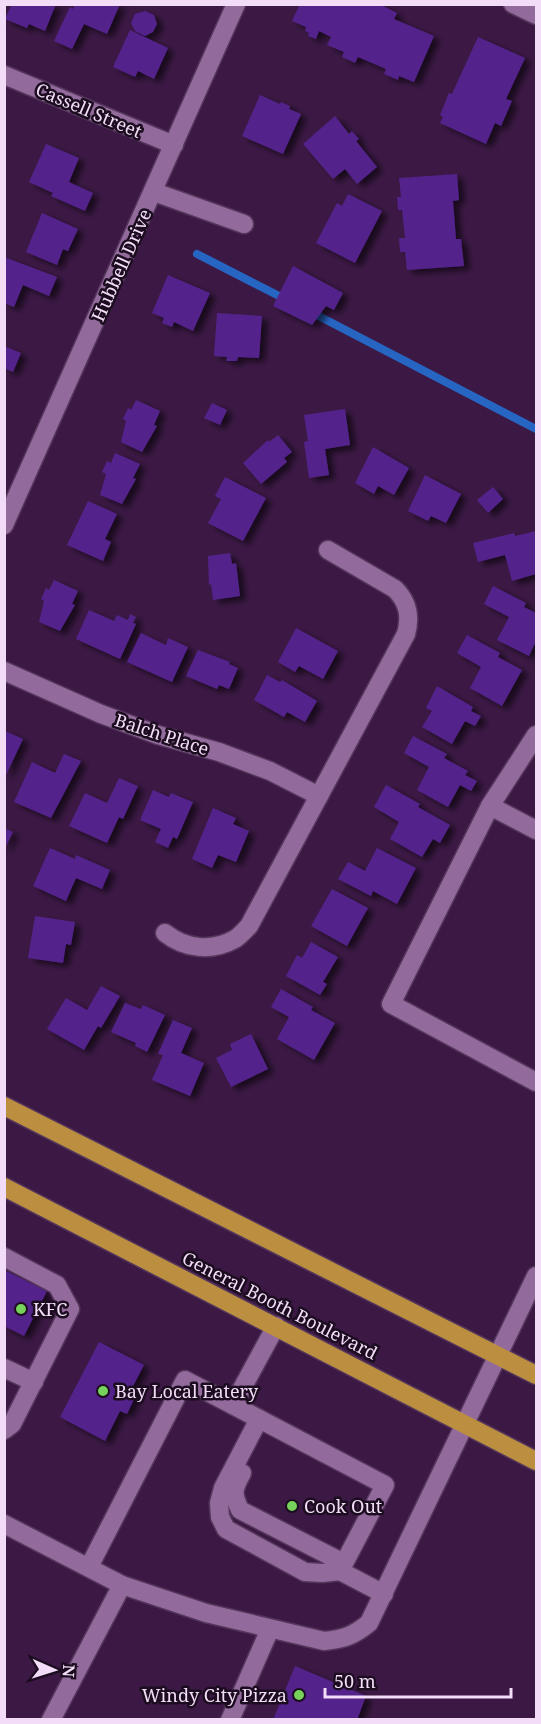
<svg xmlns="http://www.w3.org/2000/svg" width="541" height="1724" font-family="'Noto Serif',serif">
  <defs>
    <filter id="shadow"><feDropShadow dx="6" dy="4" stdDeviation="3" flood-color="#0009"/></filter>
  </defs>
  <rect width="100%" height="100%" fill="#3c1945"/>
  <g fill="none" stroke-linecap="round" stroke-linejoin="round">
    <g stroke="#2765c3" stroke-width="8">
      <polyline points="197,254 287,300"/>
      <polyline points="311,312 536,429"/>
    </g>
  </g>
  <g fill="#52248b" filter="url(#shadow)">
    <polygon points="12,4 56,4 45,31 29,24 27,28 5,19"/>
    <polygon points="75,4 120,4 107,34 84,24 72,49 54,41 70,7 73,9"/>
    <polygon points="300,4 379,4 397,13 394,19 434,36 414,82 399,76 398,80 384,74 386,69 358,57 355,63 342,57 344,52 327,45 331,37 319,31 316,39 308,36 309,33 305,31 306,27 292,21"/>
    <polygon points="145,11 154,15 157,24 153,32 145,36 135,31 131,23 135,14"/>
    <polygon points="130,30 168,48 154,79 138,71 135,77 113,67"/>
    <polygon points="478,37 525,58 506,99 512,101 501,126 495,123 486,144 440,123 443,117 440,115 449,93 452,94"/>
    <polygon points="260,95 280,104 281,102 290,106 289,109 301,114 283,154 242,136"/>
    <polygon points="335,116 349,134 352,131 359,139 356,141 377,167 357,184 345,169 333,179 303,144"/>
    <polygon points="46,144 79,158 69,182 93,193 85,211 51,196 53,193 29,182"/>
    <polygon points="457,174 459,200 453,201 456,239 461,239 464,266 407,270 405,252 400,252 399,238 405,238 402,210 398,210 397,197 401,197 399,178"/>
    <polygon points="348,194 382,211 355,263 316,243 337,203 342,206"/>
    <polygon points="42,213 78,229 68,251 63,249 57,265 26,252"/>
    <polygon points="4,257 57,277 49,296 23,285 14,307 4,303"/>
    <polygon points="293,266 343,293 334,310 326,306 312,325 273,306"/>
    <polygon points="168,275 210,293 193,331 174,322 172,327 162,323 164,318 152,313"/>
    <polygon points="217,313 262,316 259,358 238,357 237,361 226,361 227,357 214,356"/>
    <polygon points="4,346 21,353 13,372 4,368"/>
    <polygon points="136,400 160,411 154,425 157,426 142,452 121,442 126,421 123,419 128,408 131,410"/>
    <polygon points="212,403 227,410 220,425 204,418"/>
    <polygon points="345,409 350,445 325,449 329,475 309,478 304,442 308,441 304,415"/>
    <polygon points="278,435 292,452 284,458 287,462 261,484 243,463 268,440 269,442"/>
    <polygon points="373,447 409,468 394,495 378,486 374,494 355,483"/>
    <polygon points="115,453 140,464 133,478 136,479 122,504 100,495 106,474 102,472 107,461 111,463"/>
    <polygon points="425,475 461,494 446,523 431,516 428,521 408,511"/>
    <polygon points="225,477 266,498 243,541 208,523 221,499 215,496"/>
    <polygon points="493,487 503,499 488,513 477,500"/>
    <polygon points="88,501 117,514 105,539 111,542 103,561 67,545"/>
    <polygon points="536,531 536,574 512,581 505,555 478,562 473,543 514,533 515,536"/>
    <polygon points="230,553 232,564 236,563 240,596 213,600 211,584 209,585 208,556"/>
    <polygon points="54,580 78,591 72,604 75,605 60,631 39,622 44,601 41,599 46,588 49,590"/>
    <polygon points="493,586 526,603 524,607 536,613 536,641 529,656 497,640 509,617 484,604"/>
    <polygon points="89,610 114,621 117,615 128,620 130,614 136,617 133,623 136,624 120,659 76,639"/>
    <polygon points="296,628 338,651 323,679 299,666 295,672 278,662"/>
    <polygon points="141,633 166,645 168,638 188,647 172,682 127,662"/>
    <polygon points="467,635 500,653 498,657 522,670 502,706 470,688 481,667 457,653"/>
    <polygon points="198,650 230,662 229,664 238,668 229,689 219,685 217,689 186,676"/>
    <polygon points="267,675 280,682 282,680 317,701 305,722 287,712 284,717 254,700"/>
    <polygon points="437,686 473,707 471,711 481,716 475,726 465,721 452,744 422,727 432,711 426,708"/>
    <polygon points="5,731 23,739 5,777"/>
    <polygon points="413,736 447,754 444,758 468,771 465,775 477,781 471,791 460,785 448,807 417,790 429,767 404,753"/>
    <polygon points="64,754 81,761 51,818 14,802 32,762 55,773"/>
    <polygon points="119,778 138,786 123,819 119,817 107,843 69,826 85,793 107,803"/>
    <polygon points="386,785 420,804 418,807 450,825 440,843 433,839 422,857 390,839 399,822 374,807"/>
    <polygon points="153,790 169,797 171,793 193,802 177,839 173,837 168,848 155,842 161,829 140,820"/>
    <polygon points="213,808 236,818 233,824 249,831 236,862 218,855 212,868 192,859"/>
    <polygon points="4,828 13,832 4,850"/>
    <polygon points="50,848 75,859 76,855 110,870 102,889 76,878 66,901 33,886"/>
    <polygon points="377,848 416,868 397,904 373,891 371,896 338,879 348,862 365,871"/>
    <polygon points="332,889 368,908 347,946 311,926"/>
    <polygon points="35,916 75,922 71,945 66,944 63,963 28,958"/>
    <polygon points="311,942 338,957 323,982 327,984 320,995 286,976 297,955 302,958"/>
    <polygon points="101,986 120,996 101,1028 98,1026 84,1050 47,1029 66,998 87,1010"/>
    <polygon points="281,989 313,1007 311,1010 335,1023 314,1060 277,1039 289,1017 271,1007"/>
    <polygon points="125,1003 141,1009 143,1005 165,1015 147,1052 135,1046 136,1043 111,1032"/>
    <polygon points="173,1020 192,1028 181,1053 204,1063 190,1096 152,1080 163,1055 158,1054"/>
    <polygon points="251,1034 268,1069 231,1087 216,1058 232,1050 230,1044"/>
    <polygon points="4,1270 47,1291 24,1336 4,1326"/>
    <polygon points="99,1342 144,1365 131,1390 137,1393 127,1414 120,1411 105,1441 60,1417"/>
    <polygon points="295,1666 366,1696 357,1720 273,1720"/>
  </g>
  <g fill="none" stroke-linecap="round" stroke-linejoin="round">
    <g stroke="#54365b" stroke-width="21">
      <g id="minor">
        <polyline points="513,4 536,15"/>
        <polyline points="4,75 174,145"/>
        <polyline points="154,192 244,224"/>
        <polyline points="4,525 236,4"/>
        <polyline points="4,671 101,714 158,735 219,752 270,771 319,796"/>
        <polyline points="490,806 536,735"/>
        <polyline points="536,830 490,806 391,1004 536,1082"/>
        <path d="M165,933C185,949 212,952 235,939C240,936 245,930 249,926L406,634C411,616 408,602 395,589L328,550"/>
        <polyline points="4,1257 57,1285 70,1309 12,1424 4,1430"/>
        <polyline points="4,1368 34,1382"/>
        <polyline points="233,1405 276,1326"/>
        <polyline points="259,1419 223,1488 219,1503 220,1517 226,1529 305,1572 322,1573 340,1571 384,1594"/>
        <path d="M242,1473C233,1489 232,1493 240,1510L336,1559"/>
        <path d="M4,1524L122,1585L206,1613L324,1641C344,1639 353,1636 369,1623L536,1276"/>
        <polyline points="89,1567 185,1380 385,1485 340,1571"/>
        <polyline points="51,1720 122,1585"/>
        <polyline points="230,1720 270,1629"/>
      </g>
    </g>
    <g stroke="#54365b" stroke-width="21">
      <g id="highway">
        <polyline points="4,1106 536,1375"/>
        <polyline points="4,1187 536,1461"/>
      </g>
    </g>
    <use href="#minor" stroke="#926b9c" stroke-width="18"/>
    <use href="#highway" stroke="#bb8e40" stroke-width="18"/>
  </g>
  <g fill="#76d25a" stroke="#1b0c1f" stroke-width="2">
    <circle cx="21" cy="1309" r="6"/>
    <circle cx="103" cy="1391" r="6"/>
    <circle cx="292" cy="1506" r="6"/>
    <circle cx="299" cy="1695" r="6"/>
  </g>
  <g text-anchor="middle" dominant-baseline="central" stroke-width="5" stroke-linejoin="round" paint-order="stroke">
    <g font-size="18" fill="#f2dcf7" stroke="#1b0c1f">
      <text transform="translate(89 110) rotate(23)">Cassell Street</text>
      <text transform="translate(121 265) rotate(-66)">Hubbell Drive</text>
      <text transform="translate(162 734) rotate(18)">Balch Place</text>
      <text transform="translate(280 1305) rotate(27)">General Booth Boulevard</text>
    </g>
    <g font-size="18" fill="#f2dcf7" stroke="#1b0c1f" text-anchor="start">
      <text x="33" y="1309">KFC</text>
      <text x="115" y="1391">Bay Local Eatery</text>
      <text x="304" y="1506">Cook Out</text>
      <text x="287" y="1695" text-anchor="end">Windy City Pizza</text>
    </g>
  </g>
  <rect width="541" height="1724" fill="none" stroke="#f2dcf7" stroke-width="12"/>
  <g transform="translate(54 1670) rotate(93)" stroke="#1b0c1f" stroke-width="4.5" paint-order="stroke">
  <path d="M0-4.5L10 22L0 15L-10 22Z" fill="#f2dcf7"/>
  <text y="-9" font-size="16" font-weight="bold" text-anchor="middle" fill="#f2dcf7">N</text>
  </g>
  <path d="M325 1688v9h186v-9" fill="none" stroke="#f2dcf7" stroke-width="3"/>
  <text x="334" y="1688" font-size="18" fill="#f2dcf7" stroke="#1b0c1f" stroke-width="4.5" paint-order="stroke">50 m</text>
</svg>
